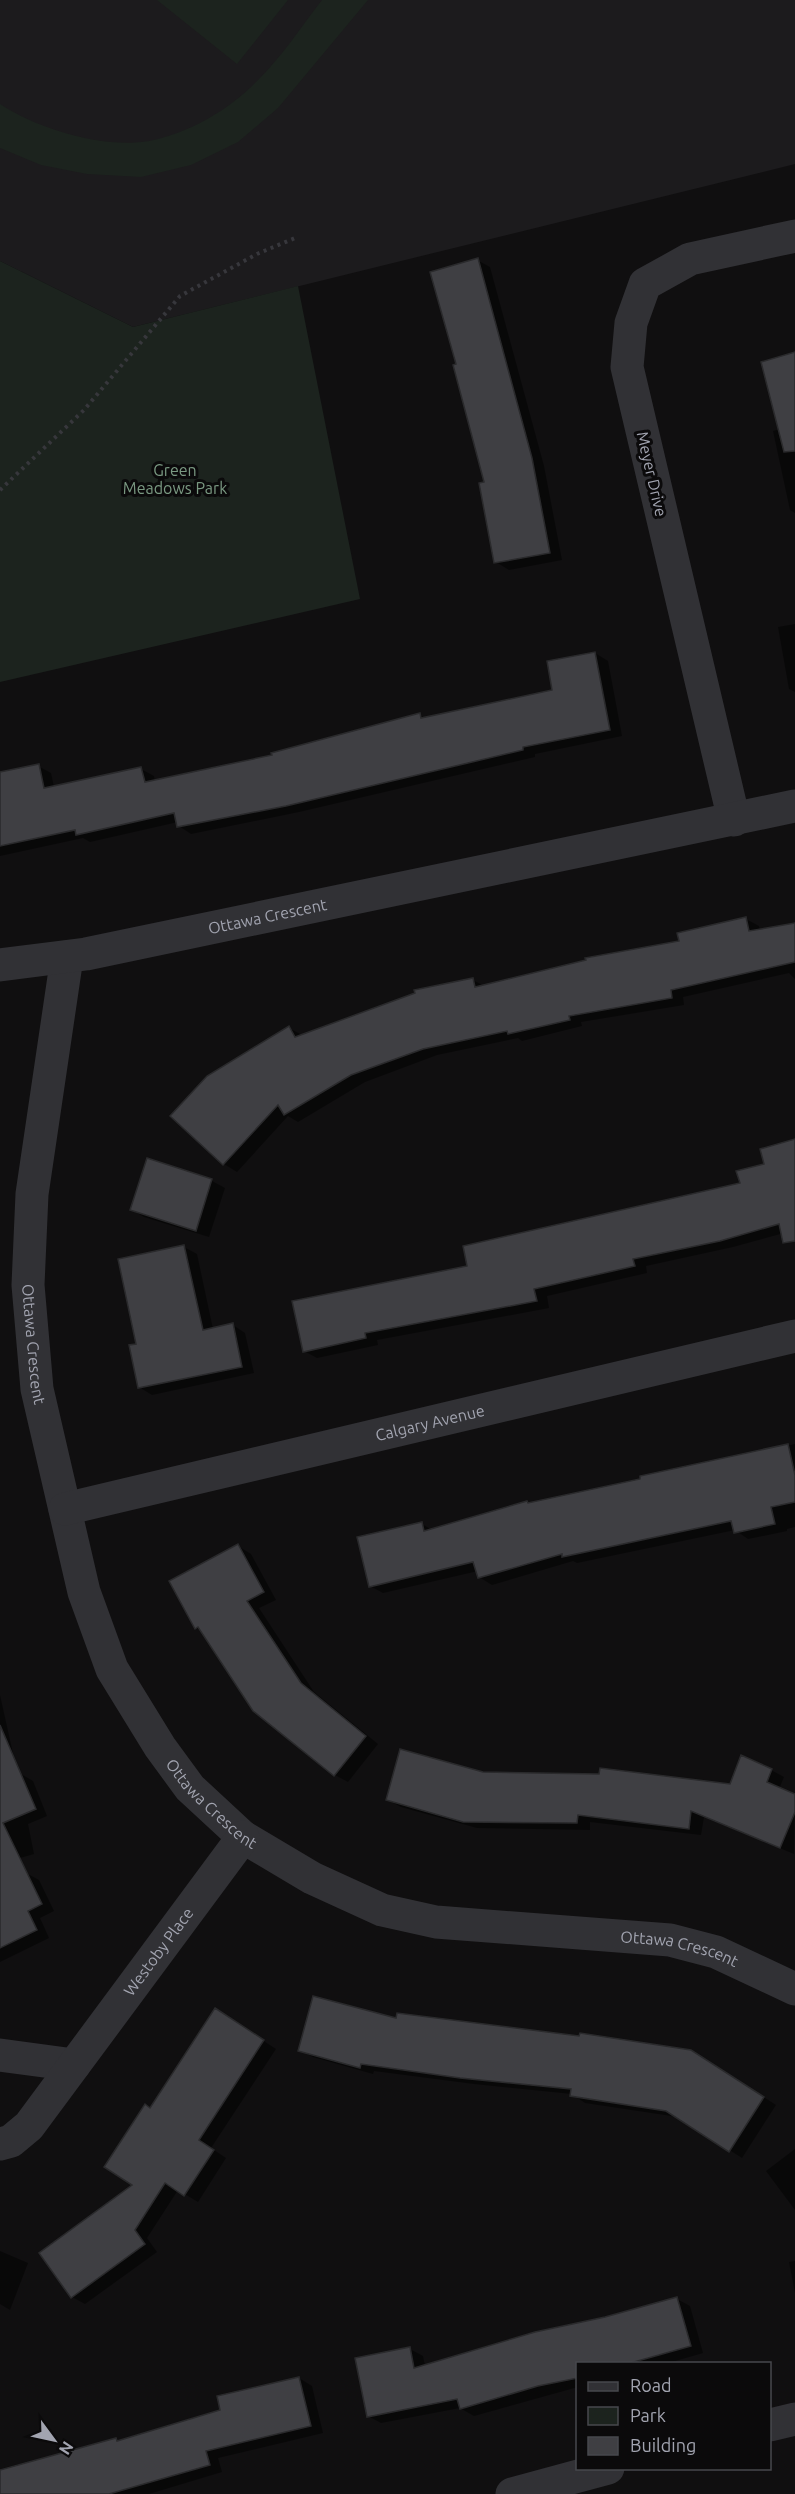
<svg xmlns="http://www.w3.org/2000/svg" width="795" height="2494" font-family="Ubuntu,sans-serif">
  <rect width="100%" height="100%" fill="#100f10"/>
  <polygon fill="#1c1b1d" points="0,0 795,0 795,164 133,327 0,261"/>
  <g fill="#1c231e">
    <polygon points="157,0 288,0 237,64"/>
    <path d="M322,0H368L278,108L238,142L191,165L141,177L87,174L41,165L0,148V104C38,129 103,149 149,141C187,134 229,110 256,82C281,58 301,27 322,0Z"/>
    <polygon points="0,261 133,327 298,286 360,599 0,682"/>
  </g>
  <g fill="#0007">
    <polygon points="477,260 490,267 544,466 562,560 509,570 496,562 486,483 458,366"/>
    <polygon points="795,354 795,513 790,510 773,431 780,429"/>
    <polygon points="795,624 795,692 789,689 778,627"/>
    <polygon points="595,653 608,661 622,736 535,754 535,757 299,812 191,834 179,826 178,822 90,842 83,838 0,856 0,774 38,766 51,773 54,787 141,769 154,776 155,782 274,756 420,715 426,719 554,691"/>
    <polygon points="746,919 759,926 760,931 795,924 795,979 789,973 683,997 684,1005 581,1022 582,1026 522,1041 518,1038 437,1055 365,1082 298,1122 288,1116 237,1172 224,1164 172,1116 289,1028 302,1035 473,980 484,986 681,943"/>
    <polygon points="795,1141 795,1230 733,1247 646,1266 647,1273 547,1296 549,1308 377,1340 378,1345 317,1358 304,1351 469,1267 741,1184"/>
    <polygon points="147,1160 212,1181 225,1188 209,1237 144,1217 132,1210"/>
    <polygon points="184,1247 197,1254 213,1329 233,1325 245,1333 254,1373 152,1395 139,1387 137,1345"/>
    <polygon points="795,1444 795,1527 787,1529 787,1531 748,1539 735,1530 577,1563 573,1561 492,1585 479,1577 478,1571 383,1593 370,1586 422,1524 432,1530 530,1504 642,1480 642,1477"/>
    <polygon points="238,1546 251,1554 276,1600 259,1608 314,1692 378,1744 348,1782 335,1775 202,1631 196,1628"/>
    <polygon points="0,1695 18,1776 21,1774 33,1781 47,1816 28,1824 34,1854 20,1858 8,1851 0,1832"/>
    <polygon points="771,1770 784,1777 779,1789 795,1795 794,1854 704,1817 701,1835 590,1822 590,1830 477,1828 401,1807 388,1800 482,1773 731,1785"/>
    <polygon points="26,1873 39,1880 54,1911 40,1918 49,1938 0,1962 0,1885"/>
    <polygon points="228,2018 276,2049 211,2148 226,2158 198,2202 178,2190 147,2238 157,2252 85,2304 72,2297 135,2185 151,2110"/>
    <polygon points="397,2020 705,2059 776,2105 742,2158 678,2117 585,2103 572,2094 474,2084 374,2071 373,2074 313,2057 300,2050"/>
    <polygon points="795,2149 795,2210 766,2171"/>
    <polygon points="0,2251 28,2263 10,2310 0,2304"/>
    <polygon points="795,2261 795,2293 789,2262"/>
    <polygon points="677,2299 690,2306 703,2353 665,2364 578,2364 578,2387 474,2416 460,2408 381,2423 368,2416 410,2349 423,2356 425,2366"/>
    <polygon points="299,2378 312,2386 323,2433 218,2458 222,2472 149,2494 0,2494 0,2469 19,2464 22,2466 115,2439 120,2442 222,2411"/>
  </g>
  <g fill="#3f3f43" stroke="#2a2a2c" stroke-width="1.5">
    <polygon points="478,258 532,458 550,553 494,563 479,483 484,482 453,365 456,364 430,272"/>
    <polygon points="795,352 795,451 784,452 761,362"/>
    <polygon points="595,652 610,730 523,747 523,750 286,806 177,827 174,813 76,835 75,830 0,846 0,772 39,764 44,788 141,767 145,782 272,755 271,753 420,713 421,718 552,690 547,661"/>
    <polygon points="746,917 749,931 795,923 795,962 671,990 672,998 569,1016 570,1020 508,1034 507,1031 423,1049 351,1075 284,1115 278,1105 223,1165 170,1116 207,1076 289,1026 295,1037 415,993 414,990 473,978 475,987 586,960 585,958 679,941 677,933"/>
    <polygon points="795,1139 795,1241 783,1243 779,1224 720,1241 633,1259 635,1266 534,1289 537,1301 365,1333 366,1338 303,1352 292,1301 467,1266 463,1246 740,1183 736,1171 764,1164 760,1149"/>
    <polygon points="147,1158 212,1179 196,1231 130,1210"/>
    <polygon points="184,1245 203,1330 233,1323 242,1367 138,1388 129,1345 136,1344 118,1259"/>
    <polygon points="788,1444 795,1475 795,1502 771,1507 775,1524 734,1533 731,1521 562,1557 562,1554 478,1578 473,1562 369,1587 357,1537 422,1522 424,1531 527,1501 528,1503 640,1479 640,1476"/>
    <polygon points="238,1544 264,1592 247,1601 301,1683 366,1736 334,1776 253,1711 198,1627 195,1629 169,1581"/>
    <polygon points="0,1725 36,1809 3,1823 42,1904 28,1911 37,1930 0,1948"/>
    <polygon points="400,1749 483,1772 599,1774 600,1768 730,1784 741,1755 772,1769 767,1782 795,1794 795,1812 780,1848 691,1811 689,1829 578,1815 577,1823 463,1822 386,1800"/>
    <polygon points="313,1996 396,2018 397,2013 579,2036 580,2033 691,2050 764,2097 729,2152 666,2111 570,2096 571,2089 460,2078 361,2064 360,2068 298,2051"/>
    <polygon points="215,2008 264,2040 199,2140 214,2150 184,2196 165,2183 135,2230 145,2244 71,2298 39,2253 132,2185 104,2167 145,2104 150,2108"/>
    <polygon points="677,2297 691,2346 627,2364 578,2364 578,2378 538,2386 460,2409 457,2399 367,2417 355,2358 410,2347 414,2368 535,2332 605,2317"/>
    <polygon points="299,2377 311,2426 206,2451 210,2465 109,2494 0,2494 0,2470 116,2438 117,2441 220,2410 217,2396"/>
  </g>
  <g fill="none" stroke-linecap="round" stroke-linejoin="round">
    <polyline stroke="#37373c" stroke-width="4" stroke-dasharray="3 4.5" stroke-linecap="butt" points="0,490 84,410 180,296 257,254 295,238"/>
    <g stroke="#313135" stroke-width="33">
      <polyline points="734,820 627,367 631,323 645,284 690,259 795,236"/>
      <path id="s1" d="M67,957L32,1194L28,1285L37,1389L84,1592L112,1669L160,1747L190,1788L243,1837L312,1878L382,1910L436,1922L670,1940L716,1952L795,1989"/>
      <path id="s2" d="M0,965L86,954L795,806"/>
      <path id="s3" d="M65,1509L795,1336"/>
      <polyline points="0,2055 74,2065"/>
      <path id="s4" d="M0,2144L11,2141L29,2126L243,1837"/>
      <polyline points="770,2425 795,2419"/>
      <polyline points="512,2494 608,2468"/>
    </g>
  </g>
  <g text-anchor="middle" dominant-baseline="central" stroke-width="6" stroke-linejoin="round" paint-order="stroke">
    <g font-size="16" fill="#7a9982" stroke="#0b0a0b">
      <text x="175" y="470">Green<tspan x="175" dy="18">Meadows Park</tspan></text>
    </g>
    <g font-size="16" fill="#a2a4b0" stroke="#0b0a0b">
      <text transform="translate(652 474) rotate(77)">Meyer Drive</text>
      <text stroke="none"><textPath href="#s2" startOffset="272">Ottawa Crescent</textPath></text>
      <text stroke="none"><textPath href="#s1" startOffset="390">Ottawa Crescent</textPath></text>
      <text stroke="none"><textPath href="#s3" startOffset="375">Calgary Avenue</textPath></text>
      <text stroke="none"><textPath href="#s1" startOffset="894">Ottawa Crescent</textPath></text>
      <text stroke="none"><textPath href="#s1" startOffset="1398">Ottawa Crescent</textPath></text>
      <text stroke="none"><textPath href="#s4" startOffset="252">Westoby Place</textPath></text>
    </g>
  </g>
  <rect x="576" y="2362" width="195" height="108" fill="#0b0a0b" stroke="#47484d" stroke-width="1.5"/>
  <rect x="588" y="2382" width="30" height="9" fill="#313135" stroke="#47484d" stroke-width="1.5"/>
  <text x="630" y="2392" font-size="18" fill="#a2a4b0">Road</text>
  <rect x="588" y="2407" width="30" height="18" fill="#1c231e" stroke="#47484d" stroke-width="1.5"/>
  <text x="630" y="2422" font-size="18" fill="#a2a4b0">Park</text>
  <rect x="588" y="2437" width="30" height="18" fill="#3f3f43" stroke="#47484d" stroke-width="1.5"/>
  <text x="630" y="2452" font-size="18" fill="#a2a4b0">Building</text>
  <g transform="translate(54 2440) rotate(123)" stroke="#0b0a0b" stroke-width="4.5" paint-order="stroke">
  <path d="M0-4.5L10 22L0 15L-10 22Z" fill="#a2a4b0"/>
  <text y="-9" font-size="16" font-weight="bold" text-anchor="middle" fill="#a2a4b0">N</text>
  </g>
</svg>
